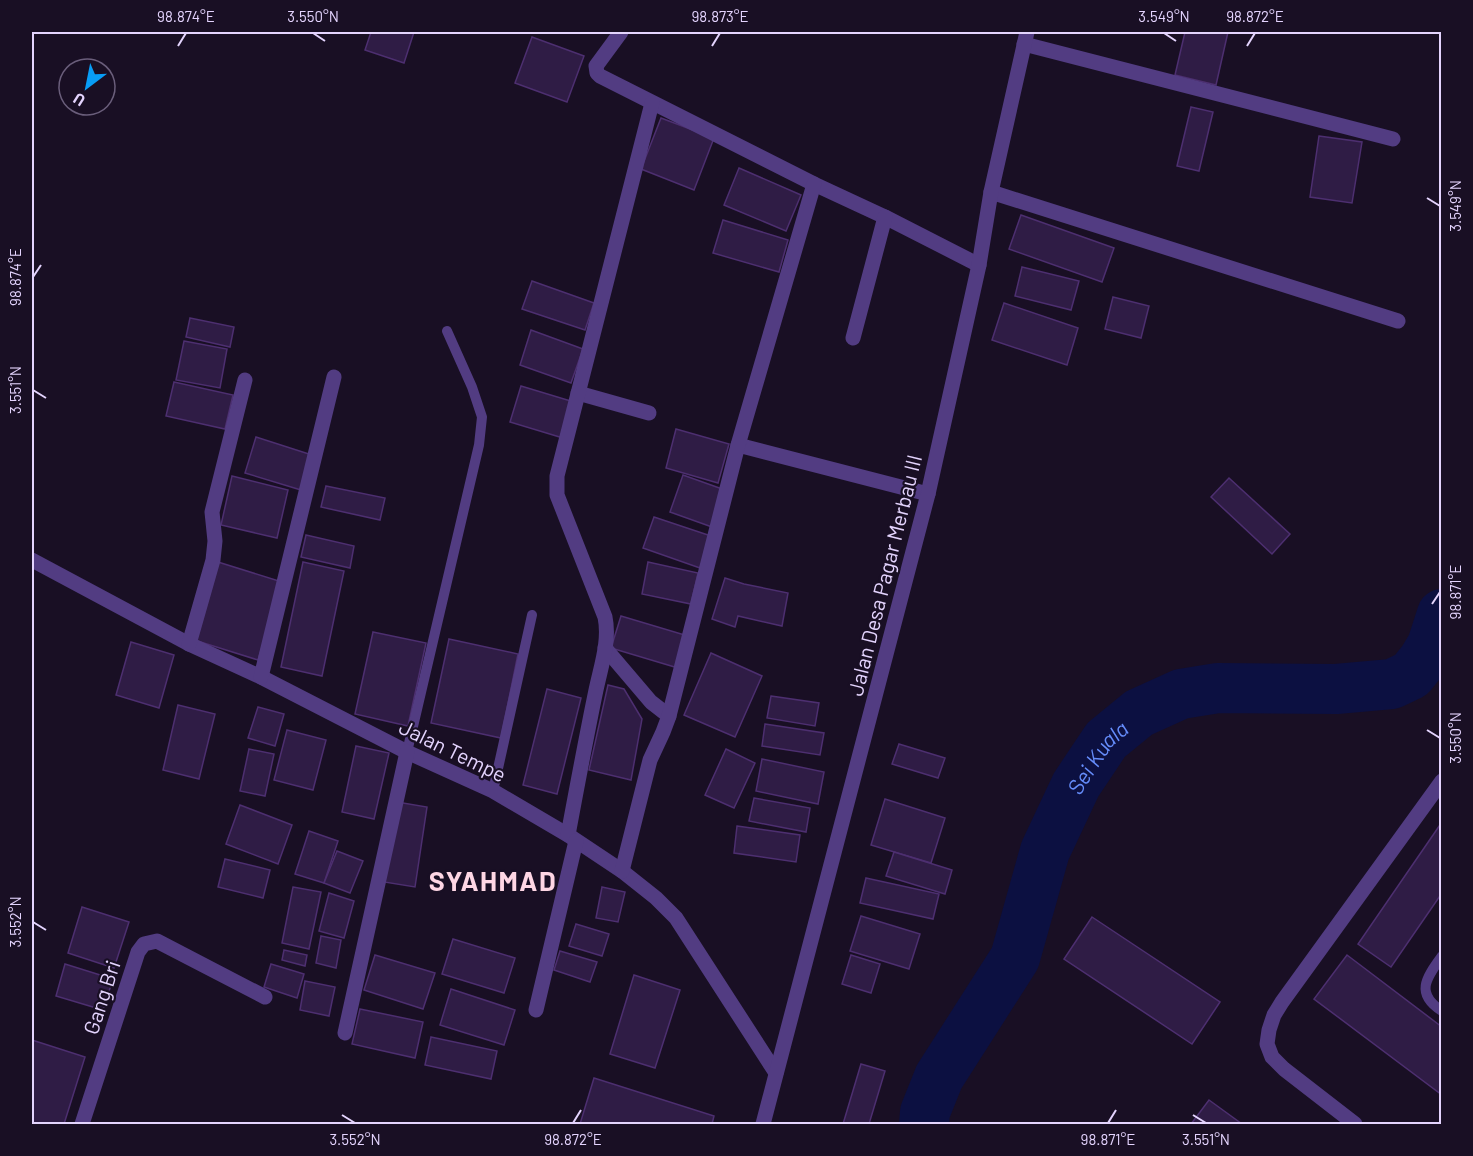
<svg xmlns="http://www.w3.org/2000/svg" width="1473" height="1156" font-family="Barlow,sans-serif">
  <rect width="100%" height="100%" fill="#190f24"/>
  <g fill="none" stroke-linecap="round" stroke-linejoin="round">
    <path stroke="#0c1041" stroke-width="50" id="s1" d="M924,1124L925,1112L939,1077L1015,958L1045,851L1076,785L1106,740L1139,713L1181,694L1218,688L1336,689L1392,684L1411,675L1423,660L1432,645L1442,614"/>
  </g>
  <g fill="#2f1c45" stroke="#4d2f70" stroke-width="1.5">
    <polygon points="371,32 414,32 404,63 365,50"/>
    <polygon points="1185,32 1228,32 1216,85 1175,75"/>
    <polygon points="532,37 584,56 567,102 515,83"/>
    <polygon points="1191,107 1213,112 1199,171 1177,166"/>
    <polygon points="661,118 714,138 694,190 641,169"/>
    <polygon points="1319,136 1362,142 1352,203 1310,197"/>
    <polygon points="739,168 801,195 786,231 724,205"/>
    <polygon points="1021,215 1114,248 1102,282 1009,249"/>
    <polygon points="723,220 788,240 779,272 713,253"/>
    <polygon points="1022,267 1079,281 1071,310 1015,296"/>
    <polygon points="532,281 594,303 585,330 522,309"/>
    <polygon points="1113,297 1149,306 1141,338 1105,329"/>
    <polygon points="1004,303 1078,328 1067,365 992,340"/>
    <polygon points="190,318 234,327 230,347 186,337"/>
    <polygon points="531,330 583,349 571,383 520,365"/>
    <polygon points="184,341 227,349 220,388 176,380"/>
    <polygon points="174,382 233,395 225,429 166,416"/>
    <polygon points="521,386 574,402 563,438 510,422"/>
    <polygon points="676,429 729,444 718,483 666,468"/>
    <polygon points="256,437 312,455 301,490 245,473"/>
    <polygon points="683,475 725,490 712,527 670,512"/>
    <polygon points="232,476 288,490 277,538 221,525"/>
    <polygon points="1229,478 1290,534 1272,554 1211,497"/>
    <polygon points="326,486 385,498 380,520 321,507"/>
    <polygon points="654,517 711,536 700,568 643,548"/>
    <polygon points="306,535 354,546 350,568 301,557"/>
    <polygon points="218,562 282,582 258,660 194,640"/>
    <polygon points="303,562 344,571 322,676 281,667"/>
    <polygon points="648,562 698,573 691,604 642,594"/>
    <polygon points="725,578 744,584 788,593 782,626 738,616 735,627 712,619"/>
    <polygon points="621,616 688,636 678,668 611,648"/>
    <polygon points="373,632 426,643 408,726 355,714"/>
    <polygon points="449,639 518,654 501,738 431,723"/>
    <polygon points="131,642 174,655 159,708 116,695"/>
    <polygon points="711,653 762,676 735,737 684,715"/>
    <polygon points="608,685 624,689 642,719 631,780 589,770"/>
    <polygon points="547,689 581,698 557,794 523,785"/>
    <polygon points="771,696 819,703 815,726 767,718"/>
    <polygon points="178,705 215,714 199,779 163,770"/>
    <polygon points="258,707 284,714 275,746 248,738"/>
    <polygon points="765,724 824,733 820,755 762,746"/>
    <polygon points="287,730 326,740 313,790 274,780"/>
    <polygon points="899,744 945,758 938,778 892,764"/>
    <polygon points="356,746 389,753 374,819 342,812"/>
    <polygon points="249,749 274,754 265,796 240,791"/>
    <polygon points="726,749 755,763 734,808 705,795"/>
    <polygon points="762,759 824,772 818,804 756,791"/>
    <polygon points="754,798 810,808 806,832 749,821"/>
    <polygon points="885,799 945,818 931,863 871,845"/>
    <polygon points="397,802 427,807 415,887 384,882"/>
    <polygon points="240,805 292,825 278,864 226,844"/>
    <polygon points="1442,822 1442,893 1391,967 1358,944"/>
    <polygon points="737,826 800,835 796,862 734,853"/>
    <polygon points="309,831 338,841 324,883 295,874"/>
    <polygon points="337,851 363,861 350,893 324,883"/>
    <polygon points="894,852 952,870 945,894 886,876"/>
    <polygon points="225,859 270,870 263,898 218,887"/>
    <polygon points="866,878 939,894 933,919 860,903"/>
    <polygon points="293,887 321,892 309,949 282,943"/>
    <polygon points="602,887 625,892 618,922 596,918"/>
    <polygon points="329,893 354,901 344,938 319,931"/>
    <polygon points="82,907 129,922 114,968 68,953"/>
    <polygon points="861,916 920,934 909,969 850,951"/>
    <polygon points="1092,917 1220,1002 1192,1044 1064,959"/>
    <polygon points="576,924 609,934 602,956 569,946"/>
    <polygon points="321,936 341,940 336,968 316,963"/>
    <polygon points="453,939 515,958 504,993 442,974"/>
    <polygon points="284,950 307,955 305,966 282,960"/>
    <polygon points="560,951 597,962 590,982 554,970"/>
    <polygon points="375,955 435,973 423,1009 364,990"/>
    <polygon points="851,955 880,964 871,993 842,984"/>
    <polygon points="1347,955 1442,1027 1442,1095 1314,999"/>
    <polygon points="65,964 113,979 103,1010 56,996"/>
    <polygon points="271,964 304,974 297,998 264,987"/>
    <polygon points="634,975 680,990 655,1068 610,1054"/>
    <polygon points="305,981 335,987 329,1016 300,1010"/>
    <polygon points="451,989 515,1010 504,1045 440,1025"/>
    <polygon points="360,1009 423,1022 415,1058 352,1044"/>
    <polygon points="431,1037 497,1051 491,1079 425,1065"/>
    <polygon points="32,1040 85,1057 64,1124 32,1124"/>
    <polygon points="861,1064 885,1071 869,1124 843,1124"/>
    <polygon points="594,1078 714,1116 712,1124 580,1124"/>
    <polygon points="1209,1100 1242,1124 1191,1124"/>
  </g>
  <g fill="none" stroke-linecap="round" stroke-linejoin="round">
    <g stroke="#523c82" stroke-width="10">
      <polyline points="407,752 479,445 482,417 472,387 447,331"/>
      <polyline points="493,791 532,615"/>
      <path d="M1442,956C1427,977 1414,993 1442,1011"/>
    </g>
    <g stroke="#523c82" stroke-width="15">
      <polyline points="621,32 596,66 597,73 600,76 814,184 885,217 979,265"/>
      <polyline points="1024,44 1393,139"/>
      <polyline points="991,192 1398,321"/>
      <polyline points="853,338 885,217"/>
      <polyline points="578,393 649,413"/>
      <polyline points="738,445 928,494"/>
      <polyline points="32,560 189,644 261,677 407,752 493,791 568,835 622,871 656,898 676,918 776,1073"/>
      <polyline points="189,644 213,560 215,541 212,512 245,380"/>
      <polyline points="605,648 651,702 669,716"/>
      <polyline points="261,677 334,377"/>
      <path d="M568,835C577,787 586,738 596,690C601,666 610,641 605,617L557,495V476L652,103"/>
      <polyline points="622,871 650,760 663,732 669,716 738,445 814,184"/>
      <polyline points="536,1010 576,841"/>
      <polyline points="345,1033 407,752"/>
      <polyline points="82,1124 138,952 144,944 157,941 265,997"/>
      <polyline points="1355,1124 1284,1069 1272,1057 1267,1044 1269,1030 1274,1015 1282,1002 1442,781"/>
    </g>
    <polyline stroke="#523c82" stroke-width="15" points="763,1124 928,494 979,265 991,192 1027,32"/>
  </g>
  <path fill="none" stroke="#e4d4fe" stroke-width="2" d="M313,33L325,41M1164,33L1176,41M178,46L186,33M712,46L720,33M1247,46L1255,33M1427,198L1440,206M33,277L41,265M33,390L46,398M1432,604L1440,592M1427,730L1440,738M33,922L46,930M342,1115L355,1123M1193,1115L1206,1123M573,1123L581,1110M1108,1123L1116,1110"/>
  <g text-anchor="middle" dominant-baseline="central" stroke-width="4.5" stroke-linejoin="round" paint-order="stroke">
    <g font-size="21" fill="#e4d4fe" stroke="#190f24">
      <text transform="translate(884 575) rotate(-76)">Jalan Desa Pagar Merbau III</text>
      <text transform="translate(453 750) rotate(26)">Jalan Tempe</text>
      <text transform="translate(101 997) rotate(-72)">Gang Bri</text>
    </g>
    <g font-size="22" font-style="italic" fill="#658cfa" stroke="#190f24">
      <text stroke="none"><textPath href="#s1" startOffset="410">Sei Kuala</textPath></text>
    </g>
    <g font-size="27" font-weight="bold" letter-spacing="1.5" fill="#fed6e4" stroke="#190f24">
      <text x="493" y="880">SYAHMAD</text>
    </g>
  </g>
  <rect width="1473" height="1156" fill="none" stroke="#190f24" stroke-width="66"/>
  <g transform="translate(87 87) rotate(212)"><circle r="28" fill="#190f24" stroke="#6a5e7b" stroke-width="1.5"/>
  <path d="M0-4.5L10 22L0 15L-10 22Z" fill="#089df6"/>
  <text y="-9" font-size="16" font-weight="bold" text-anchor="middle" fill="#e4d4fe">U</text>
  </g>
  <rect x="33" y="33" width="1407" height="1090" fill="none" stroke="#e4d4fe" stroke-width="2"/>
  <g font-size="15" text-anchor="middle" fill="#e4d4fe">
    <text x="186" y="22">98.874°E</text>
    <text x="313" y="22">3.550°N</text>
    <text x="720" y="22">98.873°E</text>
    <text x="1164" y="22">3.549°N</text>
    <text x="1255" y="22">98.872°E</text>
    <text transform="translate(1456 206) rotate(-90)" y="5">3.549°N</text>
    <text transform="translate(16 277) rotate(-90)" y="5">98.874°E</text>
    <text transform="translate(16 390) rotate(-90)" y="5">3.551°N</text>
    <text transform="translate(1456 592) rotate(-90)" y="5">98.871°E</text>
    <text transform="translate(1456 738) rotate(-90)" y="5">3.550°N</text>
    <text transform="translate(16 922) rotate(-90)" y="5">3.552°N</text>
    <text x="355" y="1145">3.552°N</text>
    <text x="573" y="1145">98.872°E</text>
    <text x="1108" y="1145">98.871°E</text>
    <text x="1206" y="1145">3.551°N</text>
  </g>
</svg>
